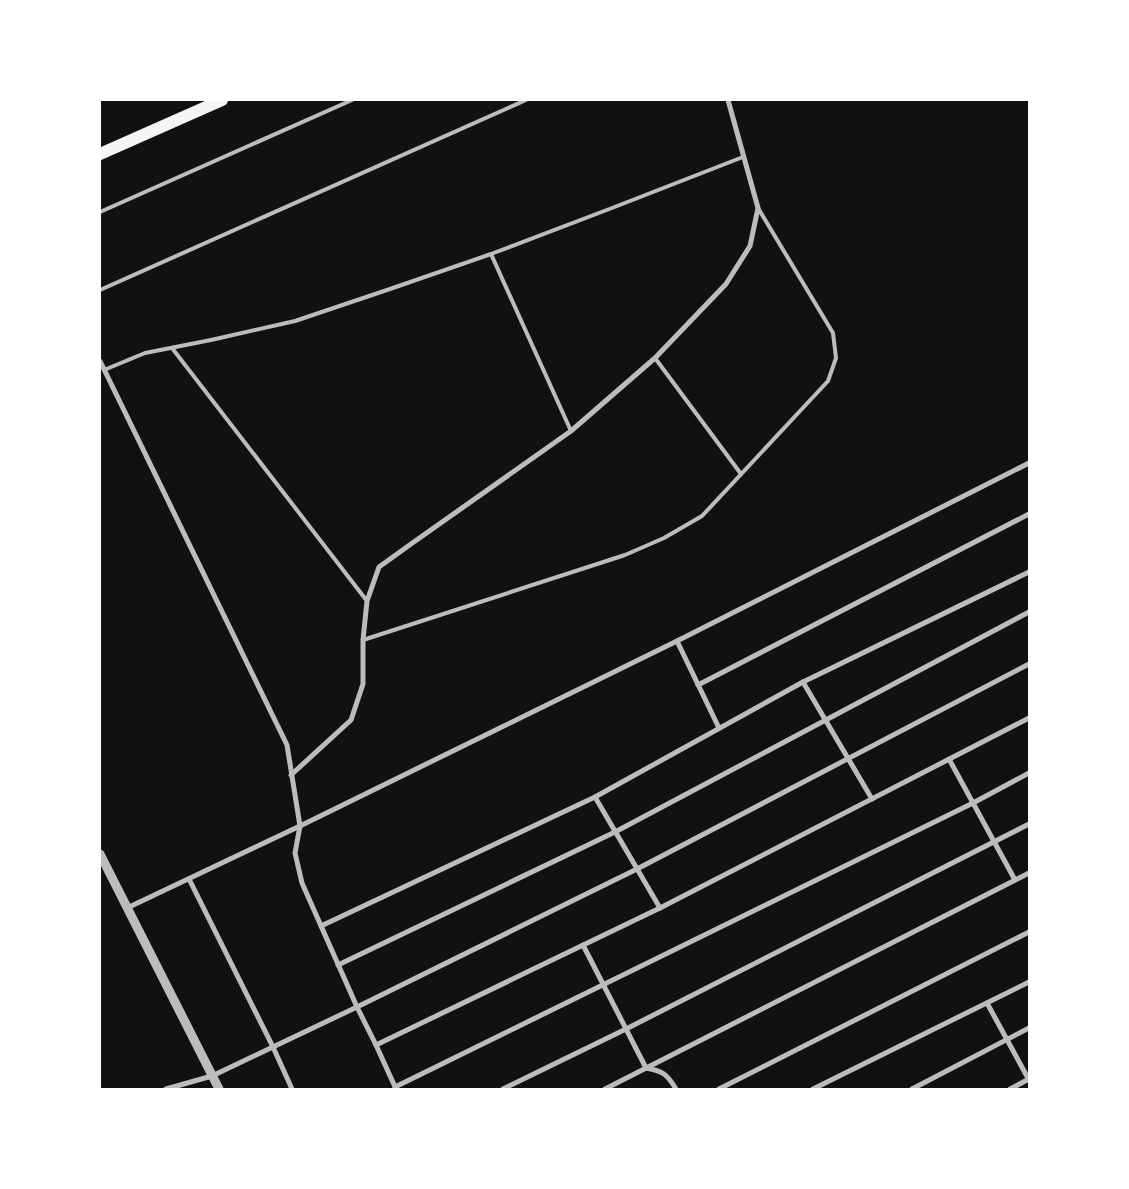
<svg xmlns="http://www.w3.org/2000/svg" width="1129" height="1189" font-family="Mulish,sans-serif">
  <rect width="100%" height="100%" fill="#111"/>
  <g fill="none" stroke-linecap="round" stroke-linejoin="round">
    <g stroke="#bcbcbc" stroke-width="4">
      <polyline points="100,212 352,100"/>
      <polyline points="491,254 571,431"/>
      <polyline points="100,290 526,100"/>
      <polyline points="172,348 367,601"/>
      <polyline points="655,358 741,474"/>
      <polyline points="104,370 145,353 211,340 295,321 390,289 491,254 612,208 743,157"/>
      <polyline points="363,640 625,555 664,538 702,516 828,381 836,358 833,333 758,208"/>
    </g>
    <g stroke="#bcbcbc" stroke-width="5">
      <polyline points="100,361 287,745 300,826 295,853 302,883 357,1007 376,1045 396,1089"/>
      <polyline points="677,641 719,728"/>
      <polyline points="803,682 872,799"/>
      <polyline points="698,685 1029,514"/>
      <polyline points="949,759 1015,880"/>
      <polyline points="291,775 351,720 363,684 363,640 367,601 379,567 411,544 571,431 655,358 726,284 750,246 758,208 728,100"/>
      <polyline points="595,797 660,908"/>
      <polyline points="189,879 273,1047 292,1089"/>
      <polyline points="127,908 300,826 677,641 1029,463"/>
      <polyline points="321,926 595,797 803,682 1029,572"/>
      <path d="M583,945L646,1068C663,1071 667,1074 676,1089"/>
      <polyline points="338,965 615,832 1029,612"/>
      <polyline points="987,1003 1029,1080"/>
      <polyline points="376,1045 660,908 1029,718"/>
      <polyline points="395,1087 973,803 1029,773"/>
      <polyline points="166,1089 212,1076 357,1007 637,869 1029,664"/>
      <polyline points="503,1089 626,1029 1029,824"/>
      <polyline points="605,1089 1029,873"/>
      <polyline points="719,1089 1029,932"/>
      <polyline points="813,1089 1029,982"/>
      <polyline points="912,1089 1029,1028"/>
      <polyline points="1010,1089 1029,1079"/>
    </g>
    <polyline stroke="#bcbcbc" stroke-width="9" points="100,854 219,1089"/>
    <polyline stroke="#f5f5f5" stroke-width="12" points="100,154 222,100"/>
  </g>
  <rect width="1129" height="1189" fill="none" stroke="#ffffff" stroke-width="202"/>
</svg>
